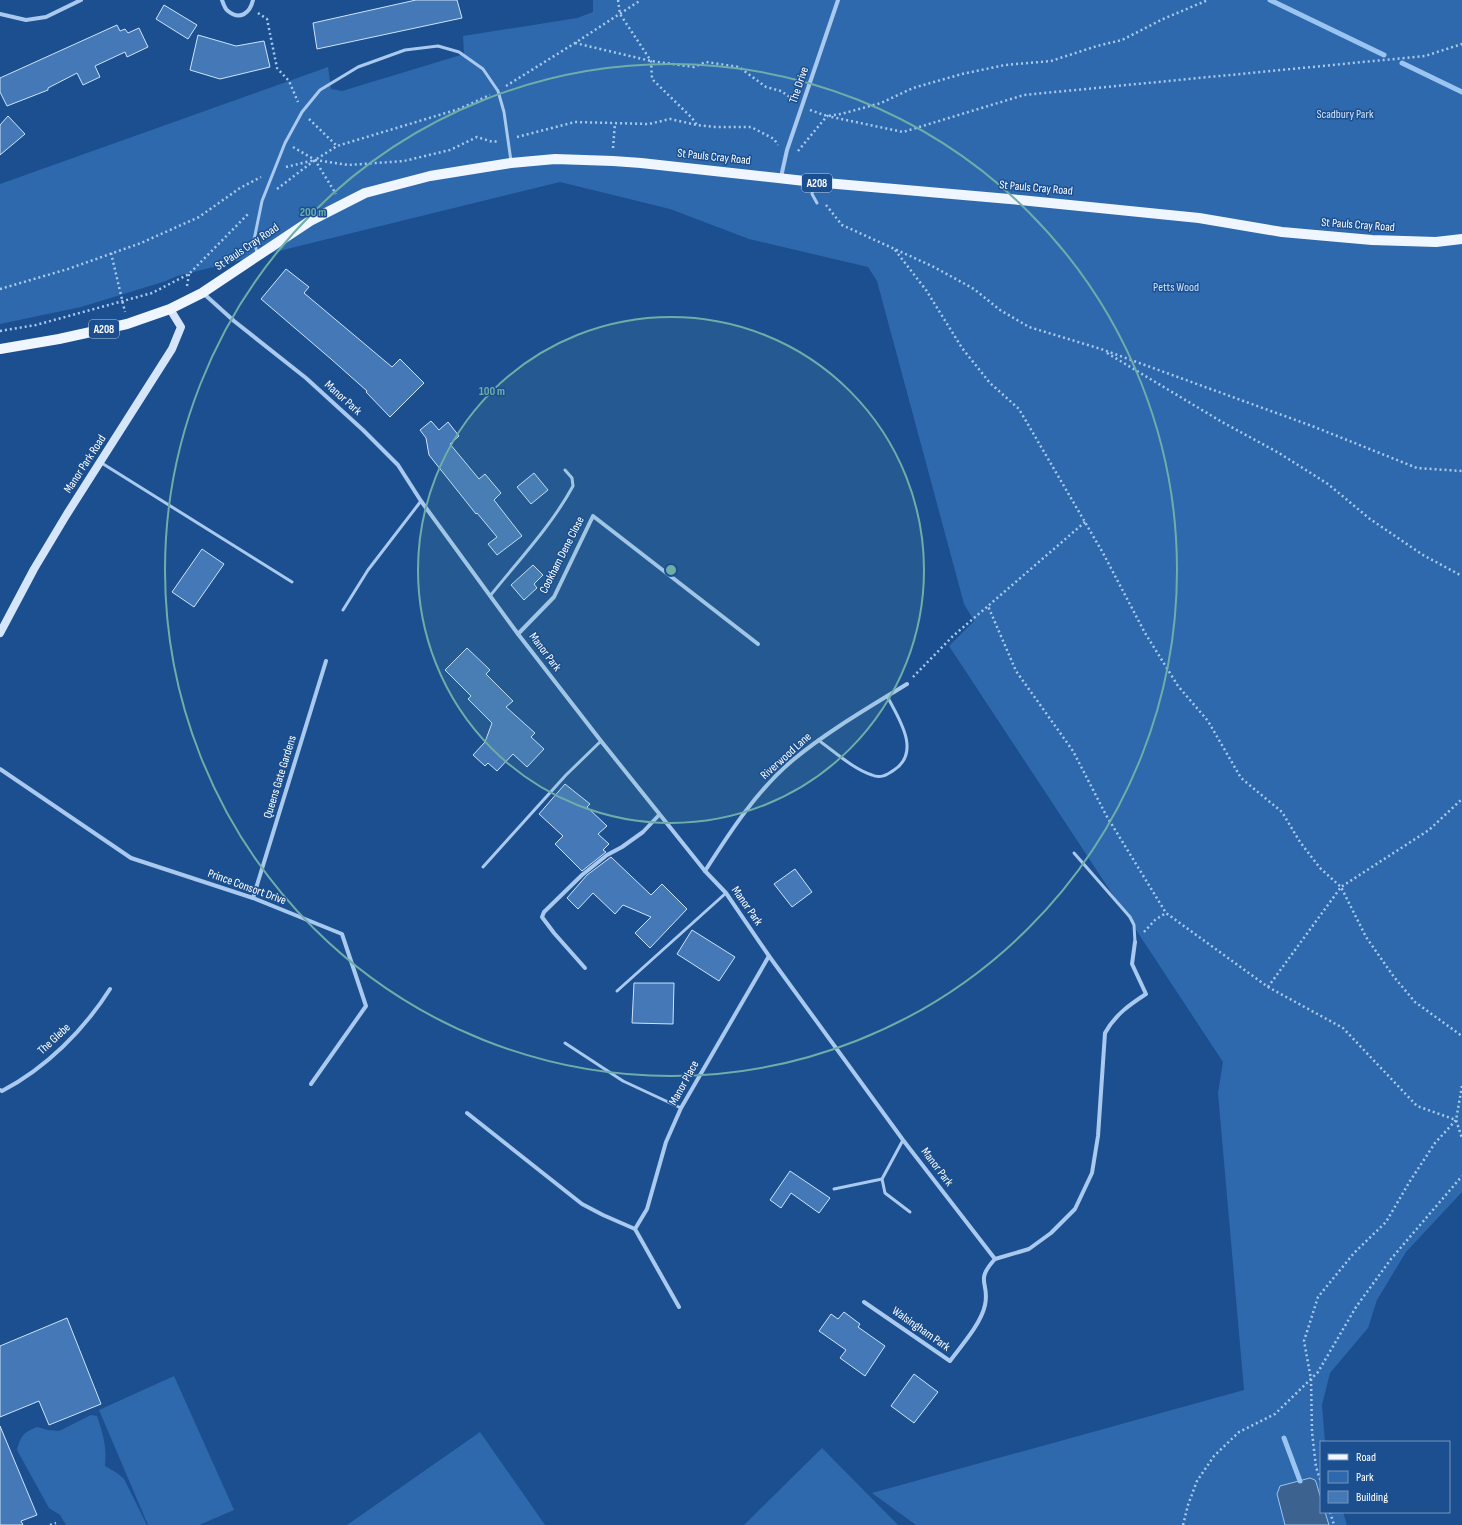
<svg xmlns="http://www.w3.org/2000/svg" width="1462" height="1525" font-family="'Sofia Sans Condensed',sans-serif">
  <rect width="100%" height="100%" fill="#1b4f8f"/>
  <g fill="#2e69ad">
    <polygon points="593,0 1462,0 1462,1192 1406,1252 1377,1300 1368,1328 1330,1373 1322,1405 1325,1442 1321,1442 1321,1512 1343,1512 1347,1525 916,1525 872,1493 1244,1390 1218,1093 1223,1062 949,646 974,621 964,604 877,281 868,267 749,239 670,209 560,182 177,276 166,281 81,307 0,324 0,184 328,67 331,89 342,91 464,54 463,36 577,18 593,12"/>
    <polygon points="174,1376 234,1510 199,1525 148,1525 99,1410"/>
    <path d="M91,1415L97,1416C103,1434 107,1447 105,1466L117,1473L124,1479L147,1525H66L60,1515L49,1508L17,1450C21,1435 23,1433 37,1427L48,1430L59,1431Z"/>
    <polygon points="480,1432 545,1525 347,1525"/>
    <polygon points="822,1448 898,1525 744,1525"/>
  </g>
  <polygon fill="#3c6290" stroke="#9cc4f0" points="1310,1478 1315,1480 1316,1482 1321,1499 1321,1512 1325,1512 1329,1525 1285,1525 1277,1494 1280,1486"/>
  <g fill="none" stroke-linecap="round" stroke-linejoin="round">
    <g stroke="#9cc4f0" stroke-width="5">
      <polyline points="1270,0 1384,55"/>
      <polyline points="1402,63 1462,92"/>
      <polyline points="1284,1438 1300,1481"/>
    </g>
  </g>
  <g fill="#4478b7" stroke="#cfe3fa">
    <polygon points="416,0 457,0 462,18 317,49 313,23"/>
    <polygon points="164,5 197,25 188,39 156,19"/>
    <polygon points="117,25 120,31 125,29 128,33 139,28 148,47 127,57 125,52 95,66 100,77 83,85 77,73 48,88 48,90 7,106 0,92 0,78"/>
    <polygon points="198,35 236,46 264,41 270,67 220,79 190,70"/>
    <polygon points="8,116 25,134 0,155 0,125"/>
    <polygon points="286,269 309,287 304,293 392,367 400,359 424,383 390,417 366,392 367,391 331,359 261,299"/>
    <polygon points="431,421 439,430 448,422 459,436 450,444 479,479 485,474 501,493 494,500 522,536 497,555 488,544 497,537 477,513 476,514 429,455 426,438 420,430"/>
    <polygon points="534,473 548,490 531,504 517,487"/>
    <polygon points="202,549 224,564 194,607 172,592"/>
    <polygon points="533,565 543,575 534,584 537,588 524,600 511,585"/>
    <polygon points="467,648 490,670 486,674 513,701 506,707 535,733 531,737 544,749 527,767 513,754 497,771 488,763 485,766 473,755 485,742 492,723 468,699 471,696 445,670"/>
    <polygon points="565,784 590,804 587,807 607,826 598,834 609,844 603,850 606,852 582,871 555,844 563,836 539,814"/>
    <polygon points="611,857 651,895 662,884 687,909 650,948 635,933 651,917 623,905 615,914 593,893 578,909 567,898 587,875"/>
    <polygon points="795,869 812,892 792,907 774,884"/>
    <polygon points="692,930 735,957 719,981 677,954"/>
    <polygon points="634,983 674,983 673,1024 632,1023"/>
    <polygon points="790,1171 830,1198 819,1213 791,1193 781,1208 770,1200"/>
    <polygon points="844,1312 860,1324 858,1327 885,1346 865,1376 840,1358 846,1350 819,1331 831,1314 838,1319"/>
    <polygon points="67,1318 101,1404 49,1425 39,1401 0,1417 0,1346"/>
    <polygon points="914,1374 938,1392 914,1423 891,1406"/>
    <polygon points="0,1426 37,1515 21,1521 23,1525 0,1525"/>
  </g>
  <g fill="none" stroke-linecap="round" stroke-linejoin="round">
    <g stroke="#a9c9ee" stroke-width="2.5" stroke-dasharray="2 3" stroke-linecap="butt">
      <polyline points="618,0 620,14 651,61 652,79 692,118 697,125"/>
      <polyline points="258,13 267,19 277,68 289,81 298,102"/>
      <polyline points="575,43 651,61 694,67 706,62 739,67 766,87 781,91 794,100"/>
      <polyline points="506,86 575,43 641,0"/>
      <polyline points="810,110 827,116 841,114 881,103 913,88 962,74 1005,65 1051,61 1097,46 1122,40 1163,19 1208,0"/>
      <polyline points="309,119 337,146"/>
      <polyline points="517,137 575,122 649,124 670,119 697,125 715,127 751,127 774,139 778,145"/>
      <polyline points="293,147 315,160 336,194"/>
      <polyline points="613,148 615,123"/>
      <polyline points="798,151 827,116 903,132 1024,95 1425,56 1462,44"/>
      <polyline points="286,167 315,160 348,165 404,161 450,150 477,137 493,142 498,141"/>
      <polyline points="277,189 315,160 337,146 459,109 490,95"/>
      <polyline points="826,205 842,225 934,267 974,289 1000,310 1029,327 1101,349 1312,426 1417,468 1462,471"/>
      <polyline points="895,250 926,290 962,348 990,383 1019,409 1103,553 1145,633 1178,686 1208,721 1241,778 1282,812 1300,842 1320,868 1341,887 1366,937 1394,977 1415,1002 1462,1036"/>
      <polyline points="111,253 125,312"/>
      <polyline points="187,286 189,274"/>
      <polyline points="0,289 68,269 141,243 199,217 240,188 261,177"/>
      <polyline points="0,331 36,325 152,293 189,274 249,213"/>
      <polyline points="1107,353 1222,422 1279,453 1328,484 1370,519 1423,555 1462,576"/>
      <polyline points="1085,522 988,606 1016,671 1073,751 1106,815 1166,913 1268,987 1343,1028 1417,1106 1456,1120 1435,1143 1410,1181 1386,1222 1354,1253 1318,1297 1304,1341 1311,1379 1312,1432 1316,1467 1321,1482"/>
      <polyline points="913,677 953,636 988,606"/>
      <polyline points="1144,932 1155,920 1166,913"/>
      <polyline points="1268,987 1341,887 1429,830 1462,799"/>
      <polyline points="1462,1086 1456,1120 1462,1138"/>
      <polyline points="1330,1512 1334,1525"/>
      <polyline points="50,1525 56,1523"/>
      <polyline points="1183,1525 1188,1505 1197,1481 1214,1456 1239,1432 1275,1414 1318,1372 1356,1307 1391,1259 1462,1176"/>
    </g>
    <g stroke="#a9c9ee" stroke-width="3">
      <polyline points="814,184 812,194 817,203"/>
      <polyline points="257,253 254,240 262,201 285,143 302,112 320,90 358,67 405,50 438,46 459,52 483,69 498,91 504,112 511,161"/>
      <polyline points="100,462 292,582"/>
      <path d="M490,596C518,561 552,525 573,486L572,478L565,470"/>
      <polyline points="343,610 368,570 421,501"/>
      <path d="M818,740C834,751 853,769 872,775C880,779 887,775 894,770C922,752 898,717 887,696"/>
      <polyline points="1074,853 1130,917 1134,925 1135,942"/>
      <polyline points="483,867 566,775 601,741"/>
      <polyline points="617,991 726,893"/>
      <polyline points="565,1043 623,1081 681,1108"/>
      <polyline points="903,1140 882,1179 885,1193 910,1212"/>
      <polyline points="834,1189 882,1179"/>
    </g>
    <g stroke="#a9c9ee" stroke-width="4">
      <path d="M222,0C223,3 225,9 228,11C240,21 250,13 253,0"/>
      <polyline points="0,14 26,20 46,17 81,0"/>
      <polyline points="781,177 787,150 838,0"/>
      <path d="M203,293L234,321L306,378L363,430L398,465L421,501L518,634L601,741L705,871L726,893L769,956L903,1140L995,1259L1029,1249L1051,1233L1075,1209L1092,1173L1098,1136L1105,1033C1115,1015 1129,1005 1146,994L1132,964L1135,942"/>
      <polyline points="518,634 554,597 593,516 758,644"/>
      <polyline points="0,769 131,858 253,898 342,934 366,1006 311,1084"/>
      <path d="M705,871C730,832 757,790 793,760C828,731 868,708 907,684"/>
      <polyline points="253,898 326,661"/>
      <polyline points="585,968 554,933 542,917 544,912 582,875 607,855 622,847 643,832 659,815"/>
      <path d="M0,1090L2,1091C46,1068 84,1030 110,989"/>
      <polyline points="467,1113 582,1204 603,1215 635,1229"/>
      <path d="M864,1302L950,1361C961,1346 981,1324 985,1305C990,1282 974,1282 995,1259"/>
      <polyline points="679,1307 635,1229 647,1209 666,1142 681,1108 769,956"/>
    </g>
    <polyline stroke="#d6e6fa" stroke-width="8" points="0,633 34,569 67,514 172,349 181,327 170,309"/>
    <polyline stroke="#f0f6ff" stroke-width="10" points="0,349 59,339 127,324 170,309 202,293 310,221 365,193 430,176 511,163 555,159 613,161 641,163 814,182 1020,200 1199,218 1282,232 1372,240 1436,242 1462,239"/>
  </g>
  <circle cx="671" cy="570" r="253" fill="#6fada8" fill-opacity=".12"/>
  <g fill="none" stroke="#6fada8" stroke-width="2">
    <circle cx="671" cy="570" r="253"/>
    <circle cx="671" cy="570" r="506"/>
  </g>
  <g text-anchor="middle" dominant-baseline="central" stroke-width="3" stroke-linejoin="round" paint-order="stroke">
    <g fill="#1b4f8f" stroke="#bbcadd" stroke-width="1">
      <rect x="802" y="174" width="30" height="18" rx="3"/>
      <rect x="89" y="320" width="30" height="18" rx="3"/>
    </g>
    <g font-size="11" font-weight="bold" fill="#fff">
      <text x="817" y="183">A208</text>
      <text x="104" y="329">A208</text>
    </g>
    <g font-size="12" fill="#fff" stroke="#1b4f8f">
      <text transform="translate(799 85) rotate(-71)">The Drive</text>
      <text transform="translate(714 157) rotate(6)">St Pauls Cray Road</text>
      <text transform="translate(1036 188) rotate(5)">St Pauls Cray Road</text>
      <text transform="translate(1358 225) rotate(4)">St Pauls Cray Road</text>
      <text transform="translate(247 247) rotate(-34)">St Pauls Cray Road</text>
      <text transform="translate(343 398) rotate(42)">Manor Park</text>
      <text transform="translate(85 464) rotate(-57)">Manor Park Road</text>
      <text transform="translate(562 555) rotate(-63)">Cookham Dene Close</text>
      <text transform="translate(545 652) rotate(53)">Manor Park</text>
      <text transform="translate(786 756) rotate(-42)">Riverwood Lane</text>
      <text transform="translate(280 777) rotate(-73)">Queens Gate Gardens</text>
      <text transform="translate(247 887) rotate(20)">Prince Consort Drive</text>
      <text transform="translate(747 906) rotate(55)">Manor Park</text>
      <text transform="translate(54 1039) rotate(-43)">The Glebe</text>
      <text transform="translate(684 1083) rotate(-61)">Manor Place</text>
      <text transform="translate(937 1167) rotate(53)">Manor Park</text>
      <text transform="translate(921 1329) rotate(35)">Walsingham Park</text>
    </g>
    <g font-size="12" fill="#cfe3fa" stroke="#1b4f8f">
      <text x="1345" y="114">Scadbury Park</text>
      <text x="1176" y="287">Petts Wood</text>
    </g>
  </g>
  <circle cx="671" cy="570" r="6" fill="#6fada8" stroke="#1b4f8f" stroke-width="2"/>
  <g font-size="12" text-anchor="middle" font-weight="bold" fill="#6fada8" stroke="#1b4f8f" stroke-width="3" stroke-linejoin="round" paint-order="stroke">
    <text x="313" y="216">200 m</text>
    <text x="492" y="395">100 m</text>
  </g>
  <rect x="1320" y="1441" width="130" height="72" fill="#1b4f8f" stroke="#7695bc"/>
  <rect x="1328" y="1454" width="20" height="6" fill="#f0f6ff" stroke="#7695bc"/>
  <text x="1356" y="1461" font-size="12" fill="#ffffff">Road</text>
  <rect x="1328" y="1471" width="20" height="12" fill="#2e69ad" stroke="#7695bc"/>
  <text x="1356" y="1481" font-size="12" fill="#ffffff">Park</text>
  <rect x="1328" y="1491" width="20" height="12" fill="#4478b7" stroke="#7695bc"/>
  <text x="1356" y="1501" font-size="12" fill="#ffffff">Building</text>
</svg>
